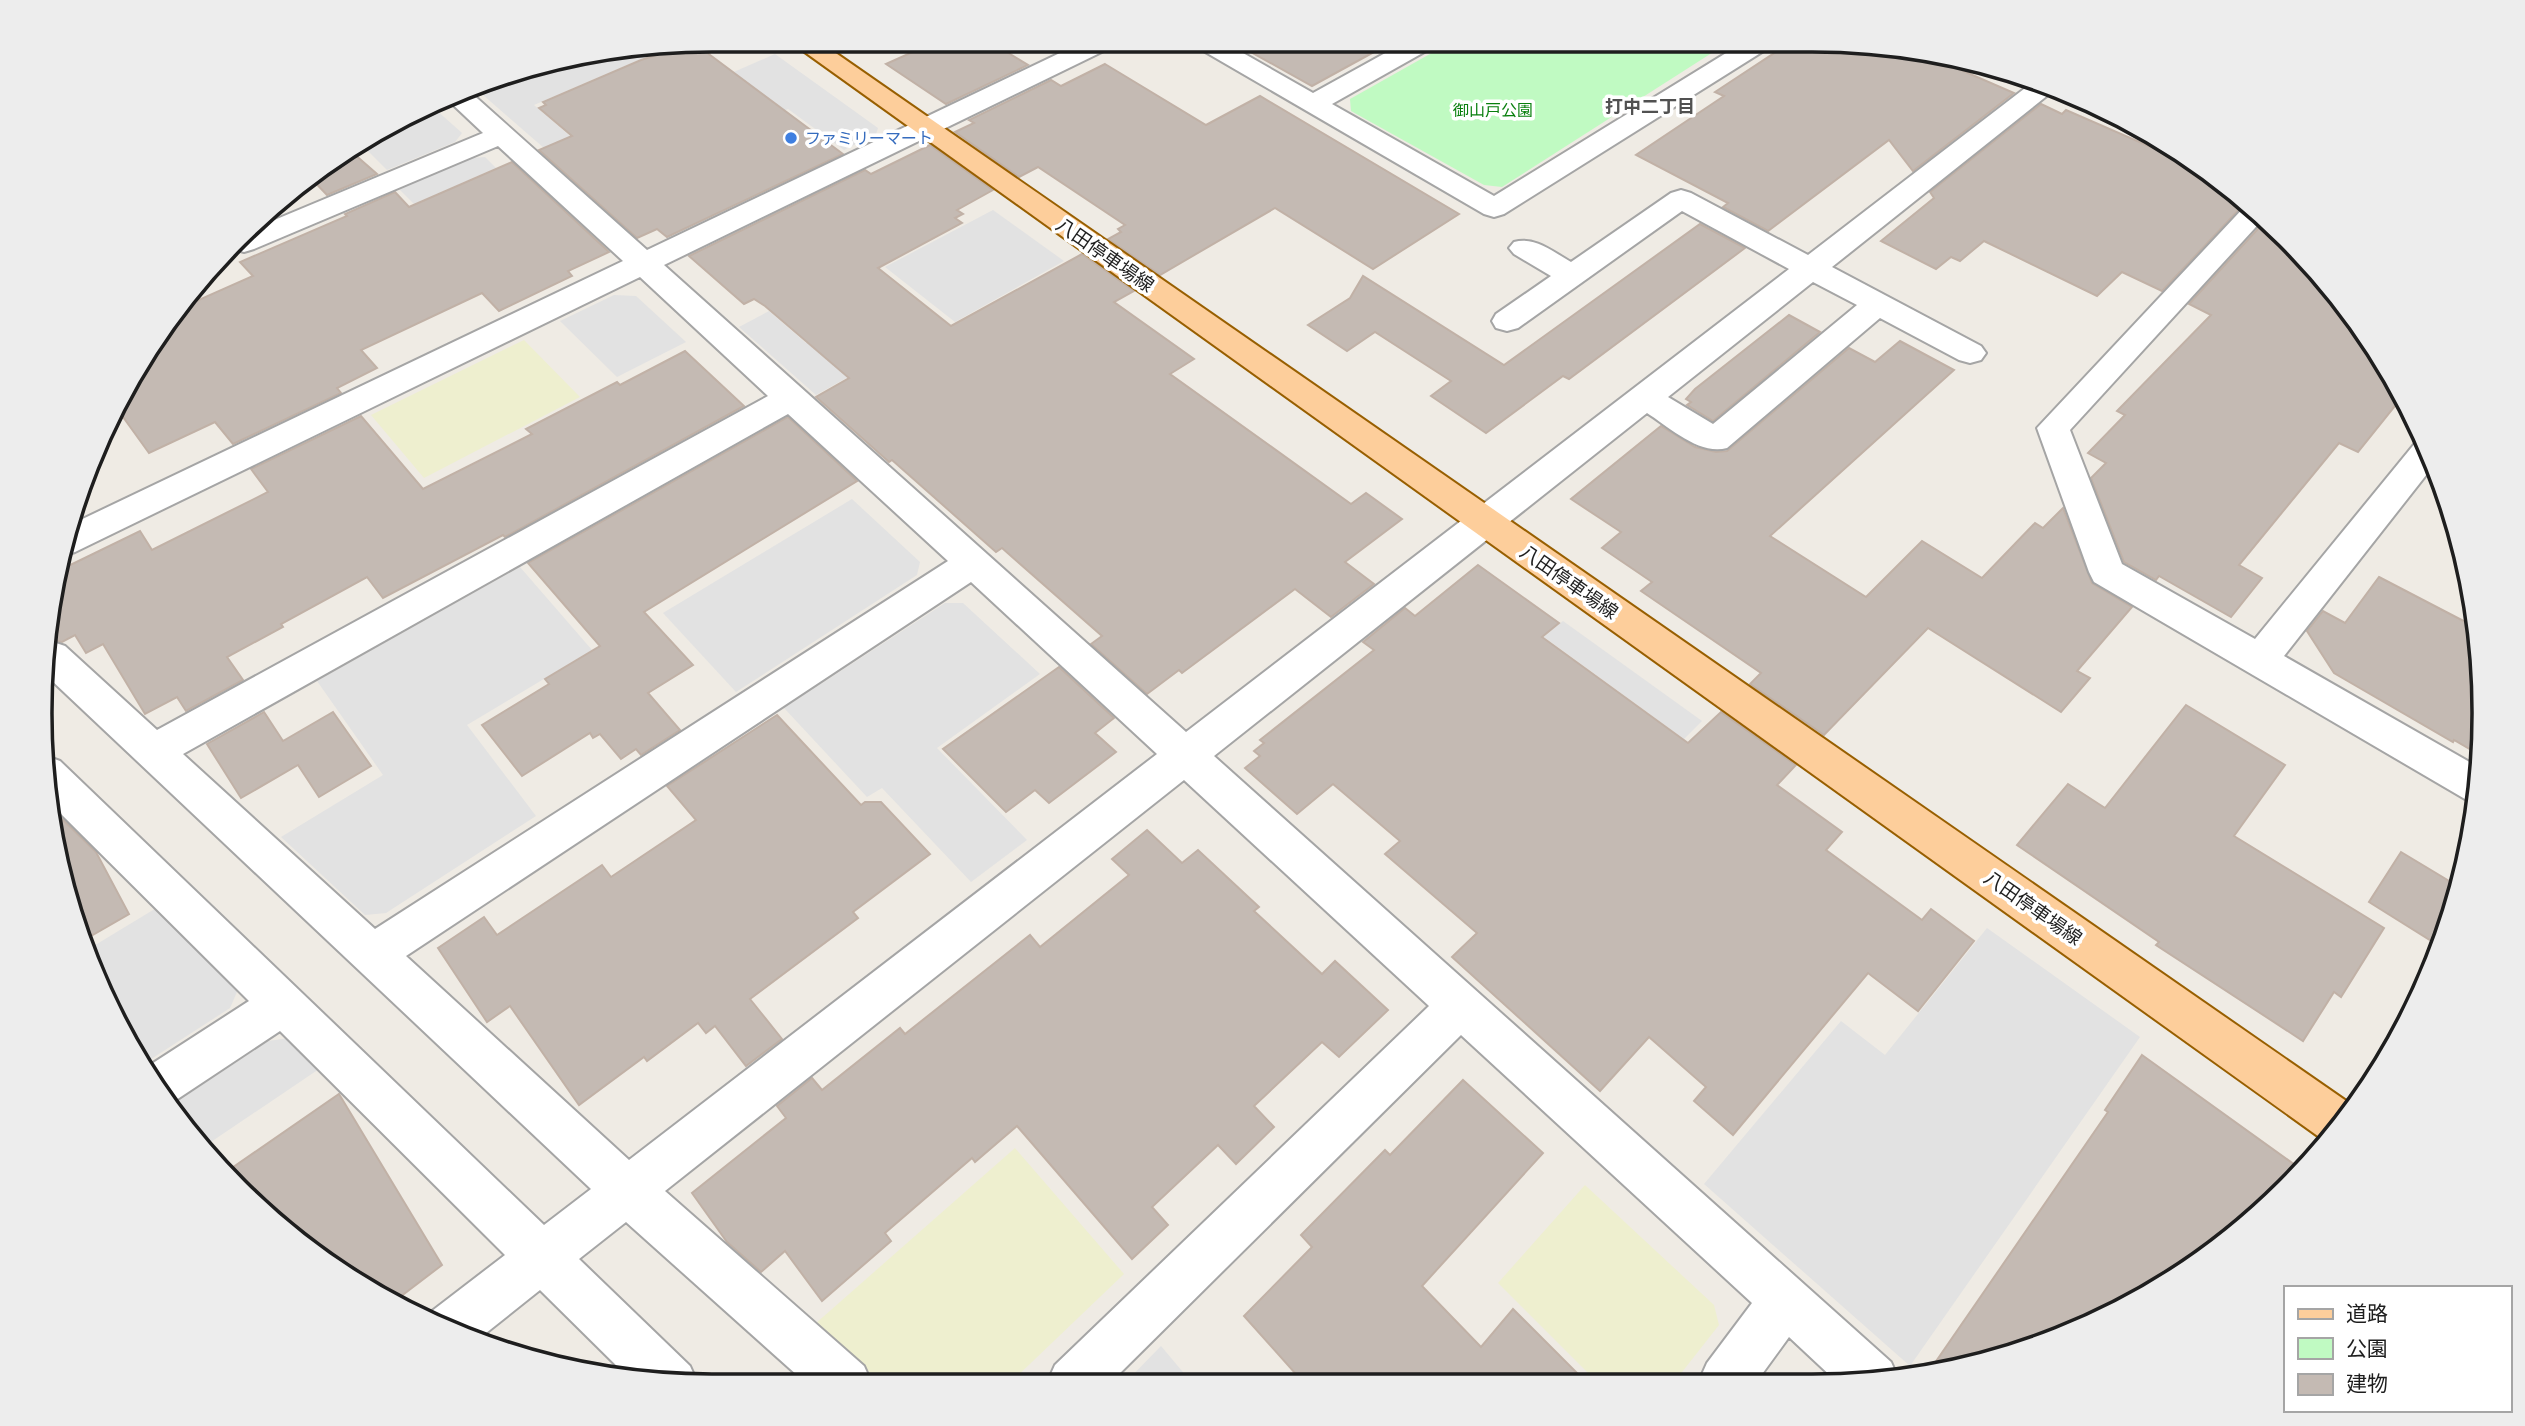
<svg xmlns="http://www.w3.org/2000/svg" width="2525" height="1426" font-family="'Space Grotesk','Noto Sans JP',sans-serif">
  <rect width="100%" height="100%" fill="#efebe4"/>
  <g fill="#eeefcf">
    <polygon points="524,340 580,397 424,478 371,415"/>
    <polygon points="1015,1148 1124,1274 1010,1383 883,1384 815,1324"/>
    <polygon points="1585,1185 1714,1305 1719,1325 1675,1381 1596,1381 1498,1283"/>
  </g>
  <polygon fill="#c0fac2" points="1453,41 1729,42 1502,187 1484,185 1351,111 1350,99"/>
  <g fill="#e2e2e2">
    <polygon points="669,47 534,105 592,155 672,99 775,54 878,128 876,134 844,150 788,109 598,195 475,88 497,76"/>
    <polygon points="435,109 462,133 455,142 387,170 364,147"/>
    <polygon points="485,157 496,168 414,204 399,189 472,158"/>
    <polygon points="993,210 1064,261 955,322 885,267"/>
    <polygon points="614,295 636,296 686,342 617,377 560,321"/>
    <polygon points="769,311 806,343 834,328 875,362 816,395 739,327"/>
    <polygon points="852,499 920,562 917,575 736,692 663,613"/>
    <polygon points="520,567 592,650 467,725 536,816 386,913 365,915 281,837 383,775 317,681"/>
    <polygon points="945,603 963,603 1040,674 937,748 1027,840 971,882 882,788 867,797 784,708"/>
    <polygon points="1563,621 1702,721 1684,739 1544,637"/>
    <polygon points="158,907 240,985 230,1008 148,1061 91,970 87,950"/>
    <polygon points="1987,928 2140,1037 1910,1366 1704,1184 1841,1021 1885,1055"/>
    <polygon points="289,1038 322,1067 202,1148 174,1103 268,1041"/>
    <polygon points="1161,1346 1192,1383 1125,1383"/>
  </g>
  <g fill="#c4bab3" stroke="#c1b1a6" stroke-width="2">
    <polygon points="937,41 989,41 1028,65 946,104 886,64"/>
    <polygon points="1231,41 1394,41 1312,86"/>
    <polygon points="1791,42 1856,42 1922,53 2014,93 1913,171 1889,140 1768,231 1723,207 1728,203 1636,155 1724,96 1715,92"/>
    <polygon points="694,43 843,154 667,237 657,229 637,238 539,150 572,136 539,108 546,105 543,102 641,60"/>
    <polygon points="1105,64 1206,125 1260,96 1459,214 1373,269 1275,208 1160,275 1108,239 1121,232 1118,229 1125,225 1038,167 1019,177 955,132 974,123 969,120 1051,80 1061,86"/>
    <polygon points="2041,104 2062,114 2066,110 2204,170 2247,201 2162,291 2122,272 2097,296 1984,241 1960,261 1951,257 1936,269 1881,241 1934,198 1930,192"/>
    <polygon points="930,145 993,190 957,210 963,214 955,218 962,223 878,268 951,326 1082,254 1134,291 1114,302 1194,359 1170,374 1351,504 1366,493 1402,519 1345,562 1374,584 1331,617 1295,589 1182,673 1179,670 1147,694 1091,644 1102,636 1002,548 996,552 892,460 889,462 816,397 849,378 765,306 754,299 744,304 689,256 865,170 871,174"/>
    <polygon points="353,153 377,174 327,195 309,176"/>
    <polygon points="512,162 609,252 568,271 572,276 499,311 482,293 361,350 377,368 337,388 341,393 233,444 215,422 149,453 123,417 123,406 154,339 185,306 253,276 240,262 347,216 345,214 395,192 409,207"/>
    <polygon points="2267,219 2346,304 2403,396 2358,452 2339,443 2239,565 2262,578 2231,617 2159,576 2156,580 2124,562 2091,478 2106,463 2088,453 2125,415 2117,411 2211,315 2189,304"/>
    <polygon points="1700,224 1745,248 1569,379 1563,376 1486,433 1431,396 1451,381 1375,332 1347,351 1308,325 1350,298 1363,276 1504,365"/>
    <polygon points="1789,315 1820,332 1713,421 1687,405 1691,402 1686,399 1695,389"/>
    <polygon points="1900,341 1954,370 1770,536 1866,597 1922,541 1982,578 2035,523 2043,528 2063,508 2092,583 2132,607 2077,671 2090,678 2061,712 1928,628 1824,735 1750,684 1761,673 1641,591 1652,582 1602,548 1621,532 1571,499 1661,426 1695,447 1716,452 1727,451 1849,348 1875,362"/>
    <polygon points="685,351 744,406 505,537 503,535 383,598 367,577 281,624 283,627 227,657 243,680 186,711 177,697 145,714 103,644 86,653 75,635 62,642 53,640 60,570 140,531 152,550 268,492 251,469 361,416 423,489 532,434 526,429 617,382 620,385"/>
    <polygon points="788,417 857,481 644,612 693,665 648,693 680,730 641,755 636,749 621,759 600,734 593,738 590,733 522,776 482,725 549,684 545,679 600,646 528,563"/>
    <polygon points="1478,565 1559,623 1542,637 1688,743 1721,712 1796,765 1777,785 1842,832 1826,850 1922,920 1931,909 1974,941 1918,1011 1868,973 1733,1135 1694,1101 1706,1087 1649,1037 1600,1091 1452,957 1477,933 1385,854 1400,841 1333,784 1297,814 1245,768 1260,756 1254,751 1264,743 1260,740 1374,650 1363,642 1405,608 1415,616"/>
    <polygon points="2379,577 2477,628 2483,669 2480,755 2454,740 2453,742 2334,673 2307,631 2323,611 2345,623"/>
    <polygon points="1059,667 1114,718 1095,733 1116,752 1049,803 1035,790 1006,812 943,749"/>
    <polygon points="2186,705 2285,765 2234,836 2384,928 2341,997 2334,992 2303,1041 2156,945 2159,942 2017,845 2068,784 2105,808"/>
    <polygon points="264,712 283,741 333,712 371,766 319,797 298,765 241,798 207,744"/>
    <polygon points="777,715 861,805 865,802 881,802 930,854 853,912 858,918 750,999 782,1039 746,1066 715,1026 706,1033 698,1023 647,1061 644,1057 579,1105 510,1006 487,1022 438,948 484,917 497,935 602,865 611,877 696,820 667,786"/>
    <polygon points="54,811 96,852 129,914 84,940"/>
    <polygon points="1147,830 1182,863 1198,850 1259,907 1254,911 1322,974 1335,961 1388,1010 1339,1057 1322,1042 1254,1106 1274,1127 1236,1164 1218,1145 1152,1207 1168,1225 1132,1259 1017,1126 975,1162 972,1158 885,1233 891,1241 822,1301 785,1251 761,1272 727,1242 692,1193 786,1118 777,1106 812,1078 822,1090 900,1028 905,1034 1030,935 1040,947 1129,875 1112,859"/>
    <polygon points="2401,852 2459,887 2449,930 2441,947 2369,902"/>
    <polygon points="2142,1055 2302,1170 2288,1188 2184,1273 2029,1350 1928,1373 2108,1112 2105,1110"/>
    <polygon points="1463,1080 1543,1153 1422,1286 1481,1347 1513,1309 1585,1381 1303,1382 1244,1316 1312,1247 1301,1235 1385,1150 1390,1155"/>
    <polygon points="339,1094 442,1265 392,1303 376,1295 226,1172"/>
  </g>
  <g fill="none" stroke-linecap="round" stroke-linejoin="round">
    <g stroke="#a5a5a5" stroke-width="4">
      <g id="minor">
        <path d="M1085,41H1118L1114,46L664,265L1186,732L1789,269L1682,211L1518,328L1507,331L1496,328L1492,321L1496,314L1551,276L1514,254L1509,248L1514,242C1535,236 1553,252 1571,262L1671,193L1681,190L1691,193L1808,255L2033,82L2053,91L1832,267L1981,346L1986,353L1981,360L1970,363L1959,360L1880,318L1727,448C1700,456 1669,427 1647,413L1214,756L1891,1362L1899,1380H1835L1789,1337L1757,1381H1699L1707,1363L1752,1303L1461,1035L1110,1383H1047L1055,1365L1429,1006L1184,780L665,1191L864,1366L872,1384H807L626,1222L579,1259L690,1366L698,1384H669L627,1376L540,1290L476,1341L429,1319L432,1311L505,1255L280,1031L173,1102L150,1065L249,1001L53,806L42,758L46,756L60,761L544,1225L591,1189L49,678L53,642L65,646L157,730L768,396L640,277L75,552L62,556L63,538L70,525L623,261L498,146L254,249L244,252L237,250L260,226L483,133L449,101L469,91L647,250ZM1813,282L1857,305L1713,424L1668,397ZM788,414L948,561L375,929L183,754ZM971,582L1157,754L629,1160L406,956Z"/>
        <polygon points="1191,41 1222,41 1313,93 1407,41 1439,41 1435,46 1332,104 1494,196 1744,42 1774,42 1770,47 1504,214 1494,217 1484,214 1195,46"/>
        <polygon points="2249,202 2265,217 2070,430 2122,564 2255,639 2416,442 2424,439 2434,465 2284,656 2480,768 2478,804 2465,799 2094,582 2089,572 2037,428"/>
      </g>
    </g>
    <g stroke="#985f00" stroke-width="4">
      <polygon id="major" points="788,40 817,40 2352,1105 2325,1141 2322,1139"/>
    </g>
    <use href="#minor" fill="#fff" fill-rule="evenodd"/>
    <use href="#major" fill="#fdce9b" fill-rule="evenodd"/>
  </g>
  <circle fill="#3f7fe0" stroke="#fff" stroke-width="2.5" cx="791" cy="138" r="7"/>
  <g text-anchor="middle" dominant-baseline="central" stroke-width="7" stroke-linejoin="round" paint-order="stroke">
    <g font-size="16" fill="#097f0e" stroke="#fff">
      <text x="1493" y="110">御山戸公園</text>
    </g>
    <g font-size="16" fill="#366cbe" stroke="#fff" text-anchor="start">
      <text x="805" y="138">ファミリーマート</text>
    </g>
    <g font-size="18" font-weight="bold" fill="#515151" stroke="#fff">
      <text x="1650" y="106">打中二丁目</text>
    </g>
    <g font-size="19" fill="#1e1e1e" stroke="#fff">
      <text transform="translate(1105 255) rotate(35)">八田停車場線</text>
      <text transform="translate(1569 582) rotate(35)">八田停車場線</text>
      <text transform="translate(2033 908) rotate(35)">八田停車場線</text>
    </g>
  </g>
  <path d="M0 0H2525V1426H0ZM712 52H1812A660 660 0 0 1 2472 712V714A660 660 0 0 1 1812 1374H712A660 660 0 0 1 52 714V712A660 660 0 0 1 712 52Z" fill="#ededed" fill-rule="evenodd"/>
  <path fill="none" stroke="#1e1e1e" stroke-width="3.5" d="M712 52H1812A660 660 0 0 1 2472 712V714A660 660 0 0 1 1812 1374H712A660 660 0 0 1 52 714V712A660 660 0 0 1 712 52Z"/>
  <rect x="2284" y="1286" width="228" height="126" fill="#ffffff" stroke="#a5a5a5" stroke-width="2"/>
  <rect x="2298" y="1309" width="35" height="10" fill="#fdce9b" stroke="#a5a5a5" stroke-width="2"/>
  <text x="2346" y="1321" font-size="21" fill="#1e1e1e">道路</text>
  <rect x="2298" y="1338" width="35" height="21" fill="#c0fac2" stroke="#a5a5a5" stroke-width="2"/>
  <text x="2346" y="1356" font-size="21" fill="#1e1e1e">公園</text>
  <rect x="2298" y="1374" width="35" height="21" fill="#c4bab3" stroke="#a5a5a5" stroke-width="2"/>
  <text x="2346" y="1391" font-size="21" fill="#1e1e1e">建物</text>
</svg>
